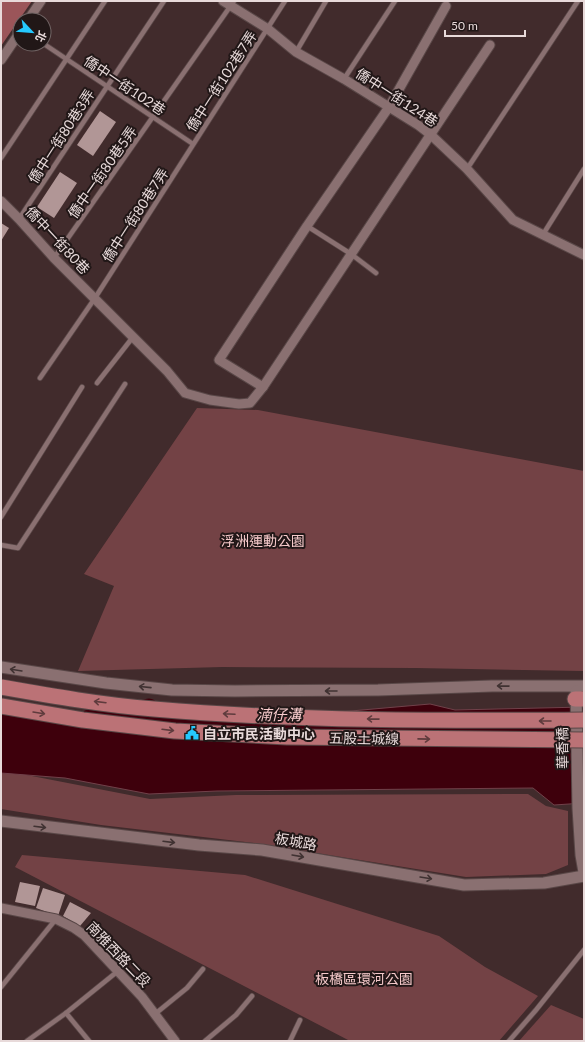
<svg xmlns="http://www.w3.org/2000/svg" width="585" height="1042" font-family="Lato,'Noto Sans TC',sans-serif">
  <rect width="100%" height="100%" fill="#412b2c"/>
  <g fill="#734245">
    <polygon points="197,408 258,410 584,471 584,671 416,668 222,667 78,671 114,586 84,574"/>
    <polygon points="1,770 150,799 236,795 528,794 546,806 568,811 568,865 546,874 466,877 254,843 101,825 1,809"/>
    <polygon points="22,855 245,875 439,936 485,967 538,996 499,1041 350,1041 15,867"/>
    <polygon points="551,1005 584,1019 584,1041 519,1041"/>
  </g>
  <polygon fill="#9b5559" points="1,1 32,1 1,46"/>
  <polygon fill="#3e000c" stroke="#71414a" points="430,704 455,710 584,707 584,803 554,805 533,788 217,791 149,794 65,778 1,773 1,713 59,721 154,714 328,713"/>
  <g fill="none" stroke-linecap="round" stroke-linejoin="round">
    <polyline stroke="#3e000c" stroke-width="19" points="89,719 95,720 149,708"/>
  </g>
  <g fill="#b19696">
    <polygon points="100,111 116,122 93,156 77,145"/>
    <polygon points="60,172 77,183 54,218 37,207"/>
    <polygon points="1,223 9,228 1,241"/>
    <polygon points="20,882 40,886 35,906 15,902"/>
    <polygon points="43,888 65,895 58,916 36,908"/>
    <polygon points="70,902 91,913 80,926 63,916"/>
  </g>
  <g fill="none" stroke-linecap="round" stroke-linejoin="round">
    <g stroke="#594747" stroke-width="6">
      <g id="service">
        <polyline points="44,44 193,144"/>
        <polyline points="296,52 326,1"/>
        <polyline points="344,79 395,1"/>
        <polyline points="1,158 105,1"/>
        <polyline points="467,169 578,1"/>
        <polyline points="19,219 164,1"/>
        <polyline points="307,226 351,254 376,273"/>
        <polyline points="542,236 584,169"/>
        <polyline points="54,258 234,1"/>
        <polyline points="40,378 95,298 285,1"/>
        <polyline points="97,383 133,337"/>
        <polyline points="1,517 82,387"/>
        <polyline points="1,545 18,548 125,384"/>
        <polyline points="1,987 56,919"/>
        <polyline points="66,1013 89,1041"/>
        <polyline points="155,1014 187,988 203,969"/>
        <polyline points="27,1041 66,1013 118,971"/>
        <polyline points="205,1041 236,1015 252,996"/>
        <polyline points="290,1041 300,1020"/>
        <polyline points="509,1041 536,1010 584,950"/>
      </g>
    </g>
    <g stroke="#594747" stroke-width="11">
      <g id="minor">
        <polyline points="223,1 268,29 296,52 344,79 418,125 431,135 467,169 513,220 584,255"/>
        <polyline points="28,20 41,1"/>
        <polyline points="1,60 20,32"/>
        <polyline points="1,201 19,219 54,258 167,371 185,393 210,400 239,404 250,403 263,387 490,45"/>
        <polyline points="263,387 219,360 307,226 389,107 446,6"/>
        <polyline points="1,908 56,919 74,928 84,935 142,997 175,1041"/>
      </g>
    </g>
    <g stroke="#594747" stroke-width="13">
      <g id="tertiary">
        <polyline points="1,667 106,683 172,690 235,691 378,690 492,686 584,686"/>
        <polyline points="576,691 578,808 581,855 584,872"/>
        <polyline points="1,821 199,845 262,850 464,885 544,883 584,876"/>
      </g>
    </g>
    <g stroke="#594747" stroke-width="17">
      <polyline id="trunk" points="575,699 584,699"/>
    </g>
    <use href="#service" stroke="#8a7071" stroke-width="4.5"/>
    <use href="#minor" stroke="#8a7071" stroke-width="9"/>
    <use href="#tertiary" stroke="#8a7071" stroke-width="11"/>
    <use href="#trunk" stroke="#bb7276" stroke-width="15"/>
    <g stroke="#594747" stroke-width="17" stroke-linecap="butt">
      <g id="trunk-bridge">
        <path d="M1,687C52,696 103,705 154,709C297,721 441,721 584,720"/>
        <polyline points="1,706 83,720 175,731 287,737 584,740"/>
      </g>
    </g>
    <use href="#trunk-bridge" stroke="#bb7276" stroke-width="15"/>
  </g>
  <defs><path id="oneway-shaft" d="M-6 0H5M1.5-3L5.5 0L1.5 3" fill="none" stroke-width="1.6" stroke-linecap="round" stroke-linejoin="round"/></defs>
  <g stroke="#403232">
    <use href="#oneway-shaft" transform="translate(16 670) rotate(-171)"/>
    <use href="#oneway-shaft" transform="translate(503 686) rotate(-179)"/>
    <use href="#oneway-shaft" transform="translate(145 687) rotate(-174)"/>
    <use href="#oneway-shaft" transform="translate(331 691) rotate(180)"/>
    <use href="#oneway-shaft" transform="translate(40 827) rotate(7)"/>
    <use href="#oneway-shaft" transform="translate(169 842) rotate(7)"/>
    <use href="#oneway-shaft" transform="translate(298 856) rotate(10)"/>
    <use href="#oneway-shaft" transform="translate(426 878) rotate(9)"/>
  </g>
  <g stroke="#5f3b3d">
    <use href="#oneway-shaft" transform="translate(100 702) rotate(-173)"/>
    <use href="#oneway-shaft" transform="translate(39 713) rotate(9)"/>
    <use href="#oneway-shaft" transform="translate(229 714) rotate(-177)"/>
    <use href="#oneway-shaft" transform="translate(373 719) rotate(-179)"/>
    <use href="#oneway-shaft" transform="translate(545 721) rotate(180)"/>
    <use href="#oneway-shaft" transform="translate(168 730) rotate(7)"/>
    <use href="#oneway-shaft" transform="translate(424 739) rotate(1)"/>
  </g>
  <defs>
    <g id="civic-bare" transform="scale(1.08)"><path d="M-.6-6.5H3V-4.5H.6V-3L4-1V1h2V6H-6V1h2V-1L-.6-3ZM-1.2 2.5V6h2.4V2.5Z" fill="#25c9fe" stroke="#211717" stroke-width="2.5" paint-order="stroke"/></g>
  </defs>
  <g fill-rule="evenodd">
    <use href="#civic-bare" x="192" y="733"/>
  </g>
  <g text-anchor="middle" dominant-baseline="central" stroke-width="4" stroke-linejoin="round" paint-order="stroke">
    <g font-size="14" fill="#e8dada" stroke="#211717">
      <text transform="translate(221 81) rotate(-57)">僑中一街102巷7弄</text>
      <text transform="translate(125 85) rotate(34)">僑中一街102巷</text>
      <text transform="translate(397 97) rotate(33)">僑中一街124巷</text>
      <text transform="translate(61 136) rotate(-57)">僑中一街80巷3弄</text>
      <text transform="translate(102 172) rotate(-55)">僑中一街80巷5弄</text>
      <text transform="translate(135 215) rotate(-57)">僑中一街80巷7弄</text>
      <text transform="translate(58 240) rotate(47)">僑中一街80巷</text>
      <text transform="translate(364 738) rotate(1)">五股土城線</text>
      <text transform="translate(562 748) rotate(-91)">華香橋</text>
      <text transform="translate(296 841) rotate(10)">板城路</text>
      <text transform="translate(119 954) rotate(46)">南雅西路二段</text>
    </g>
    <g font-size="14" fill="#f5c9ca" stroke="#211717">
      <text x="263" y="540">浮洲運動公園</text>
      <text x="364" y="978">板橋區環河公園</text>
    </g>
    <g font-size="14" font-weight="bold" fill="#e8dada" stroke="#211717" text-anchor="start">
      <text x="203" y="733">自立市民活動中心</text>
    </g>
    <g font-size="15" font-style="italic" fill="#f9cdce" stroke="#211717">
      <text x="279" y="714">湳仔溝</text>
    </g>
  </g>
  <rect width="585" height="1042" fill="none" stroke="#e8dada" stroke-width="4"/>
  <g transform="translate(32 32) rotate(116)"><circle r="19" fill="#211717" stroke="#716565"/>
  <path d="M0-3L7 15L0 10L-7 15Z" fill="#25c9fe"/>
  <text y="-6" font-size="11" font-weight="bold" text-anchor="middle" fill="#e8dada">北</text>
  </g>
  <path d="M445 30v6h80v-6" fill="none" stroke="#e8dada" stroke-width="2"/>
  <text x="451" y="30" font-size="12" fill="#e8dada" stroke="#211717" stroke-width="3" paint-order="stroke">50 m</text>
</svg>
